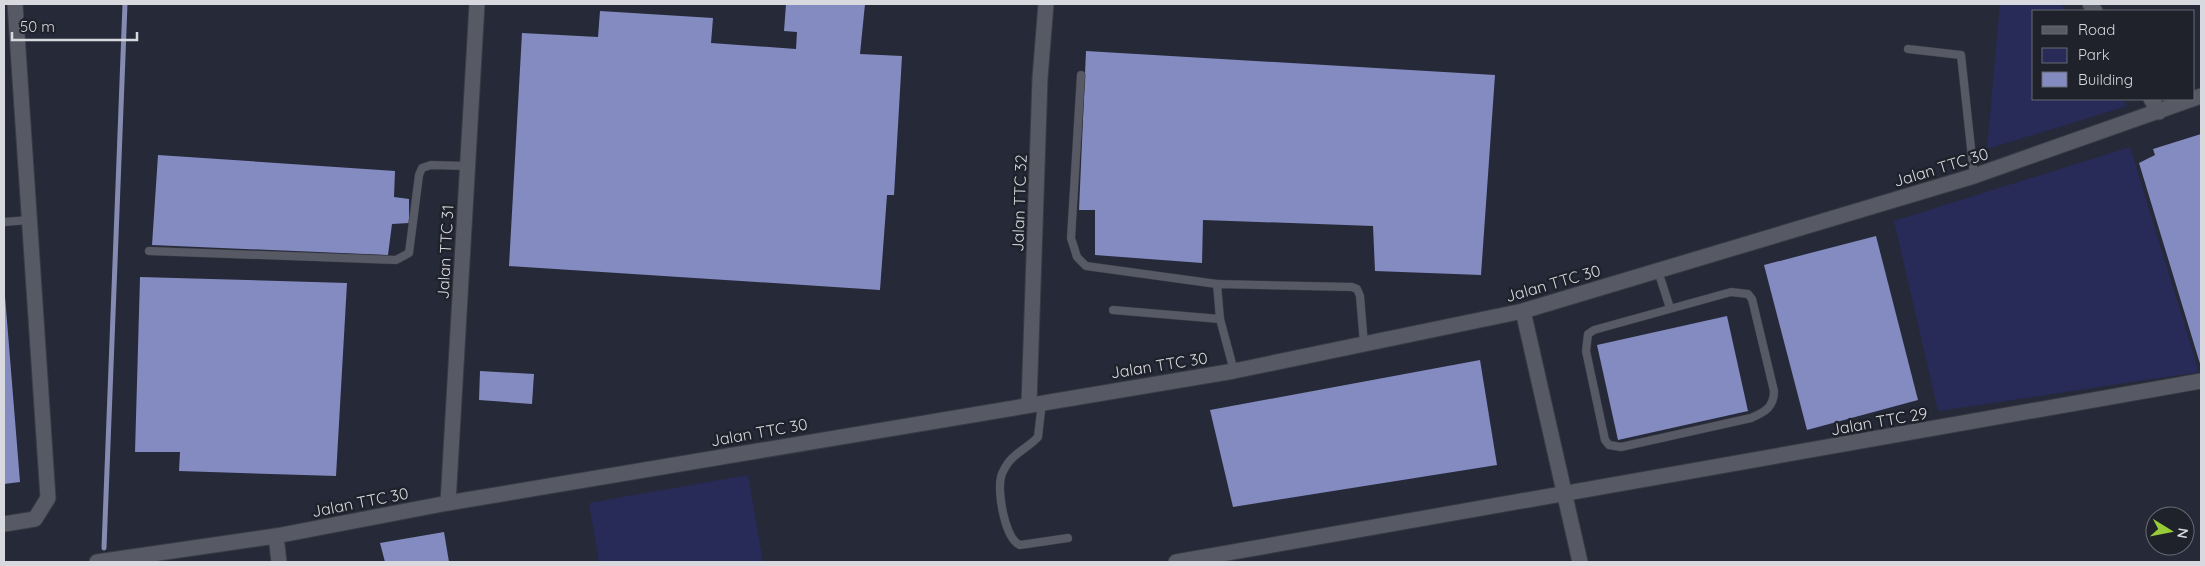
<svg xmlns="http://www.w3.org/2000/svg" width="2205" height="566" font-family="Quicksand,sans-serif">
  <rect width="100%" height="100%" fill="#1f212b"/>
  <path fill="#262938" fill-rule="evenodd" d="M4,4H2201V562H4ZM2034,11H2194V99H2034ZM2155,516H2185V546H2155Z"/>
  <g fill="#282b58">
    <polygon points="2000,4 2061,4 2066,11 2034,11 2034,99 2122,99 2127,106 1987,149"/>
    <polygon points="2130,147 2199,372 1938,411 1894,221"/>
    <polygon points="748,475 763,562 599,562 589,503"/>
  </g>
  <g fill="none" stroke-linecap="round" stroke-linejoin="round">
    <polyline stroke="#868bb1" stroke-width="5" points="104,548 125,4"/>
  </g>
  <g fill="#838bc0">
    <polygon points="786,4 865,4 860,54 902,56 894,195 887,195 880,290 509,266 522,33 598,37 600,11 713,18 711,43 796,49 797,32 784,31"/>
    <polygon points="1086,51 1495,75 1481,275 1375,271 1373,226 1203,220 1202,263 1095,255 1095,210 1079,210"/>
    <polygon points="2201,134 2201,367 2139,163 2155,155 2153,149"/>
    <polygon points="158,155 395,171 394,197 409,199 409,223 392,224 388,255 152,245"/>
    <polygon points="1876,236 1918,400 1807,430 1764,265"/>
    <polygon points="140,277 347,283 336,476 179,471 180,452 135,452"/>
    <polygon points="4,284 20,482 4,484"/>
    <polygon points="1727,316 1748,411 1618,440 1597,345"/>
    <polygon points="1480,360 1497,465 1233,507 1210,410"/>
    <polygon points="480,371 534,374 532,404 479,400"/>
    <polygon points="444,532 449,562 385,562 380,543"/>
  </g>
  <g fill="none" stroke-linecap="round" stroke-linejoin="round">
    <g stroke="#3a3c44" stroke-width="9">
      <g id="lane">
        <polyline points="1908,49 1961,55 1974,176"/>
        <polyline points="1081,75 1071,238 1077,257 1086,266 1217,284"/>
        <polyline points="4,222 29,220"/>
        <polyline points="149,251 396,260 409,253 419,175 422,168 431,165 468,166"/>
        <polyline points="1658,271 1670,308"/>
        <path d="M1731,292L1748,294L1752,299L1774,391C1774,407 1765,412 1751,418L1621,447L1609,445L1605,440L1586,351L1588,334L1594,330Z"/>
        <polyline points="1113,310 1220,319"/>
        <polyline points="1234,371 1220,319 1217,284 1352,287 1357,289 1360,296 1364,344"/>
        <path d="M1042,402L1038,437C1029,447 1016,452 1008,463C1006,466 1002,472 1001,477C997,492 1005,539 1020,545L1068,538"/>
      </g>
    </g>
    <g stroke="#3a3c44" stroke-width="17">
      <g id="street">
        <polyline points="2090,4 2095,11"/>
        <polyline points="2151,99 2159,112"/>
        <polyline points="1523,311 1580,562"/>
        <polyline points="1029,404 1040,78 1046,4"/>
        <polyline points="448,503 477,4"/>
        <polyline points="4,524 35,519 48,498 15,4"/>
        <polyline points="276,536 279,562"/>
        <polyline points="1176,562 2201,381"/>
      </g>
    </g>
    <g stroke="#3a3c44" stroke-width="17">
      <polyline id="secondary" points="97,562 276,536 448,503 1234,371 1523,311 1974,176 2201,96"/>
    </g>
    <use href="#lane" stroke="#575964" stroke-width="8"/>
    <use href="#street" stroke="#575964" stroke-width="15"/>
    <use href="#secondary" stroke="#575964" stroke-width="15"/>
  </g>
  <g text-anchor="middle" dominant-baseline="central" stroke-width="5" stroke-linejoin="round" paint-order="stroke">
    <g font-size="16" fill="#d7d9df" stroke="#1f212b">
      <text transform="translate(1941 167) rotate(-17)">Jalan TTC 30</text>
      <text transform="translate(1019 203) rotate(-88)">Jalan TTC 32</text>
      <text transform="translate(445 252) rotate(-87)">Jalan TTC 31</text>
      <text transform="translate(1553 283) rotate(-16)">Jalan TTC 30</text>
      <text transform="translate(1159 365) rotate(-9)">Jalan TTC 30</text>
      <text transform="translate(1879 421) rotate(-10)">Jalan TTC 29</text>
      <text transform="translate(759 432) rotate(-10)">Jalan TTC 30</text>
      <text transform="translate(360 502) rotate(-11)">Jalan TTC 30</text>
    </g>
  </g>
  <rect width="2205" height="566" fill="none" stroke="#d7d9df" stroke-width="10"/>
  <rect x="2032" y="10" width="162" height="90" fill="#1f212b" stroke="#696b73"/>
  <rect x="2042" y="26" width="25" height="8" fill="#575964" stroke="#696b73"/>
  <text x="2078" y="35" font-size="15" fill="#d7d9df">Road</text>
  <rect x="2042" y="48" width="25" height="15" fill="#282b58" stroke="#696b73"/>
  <text x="2078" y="60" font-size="15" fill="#d7d9df">Park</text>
  <rect x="2042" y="72" width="25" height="15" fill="#838bc0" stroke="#696b73"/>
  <text x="2078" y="85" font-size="15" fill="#d7d9df">Building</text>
  <g transform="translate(2170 531) rotate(100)"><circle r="24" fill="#1f212b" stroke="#696b73"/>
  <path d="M0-4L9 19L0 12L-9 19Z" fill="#97cb38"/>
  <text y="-8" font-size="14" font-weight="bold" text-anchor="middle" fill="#d7d9df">N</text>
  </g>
  <path d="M12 32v8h125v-8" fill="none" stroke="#d7d9df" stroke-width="2.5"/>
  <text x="20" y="32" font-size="15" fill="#d7d9df" stroke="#1f212b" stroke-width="4" paint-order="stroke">50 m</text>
</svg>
